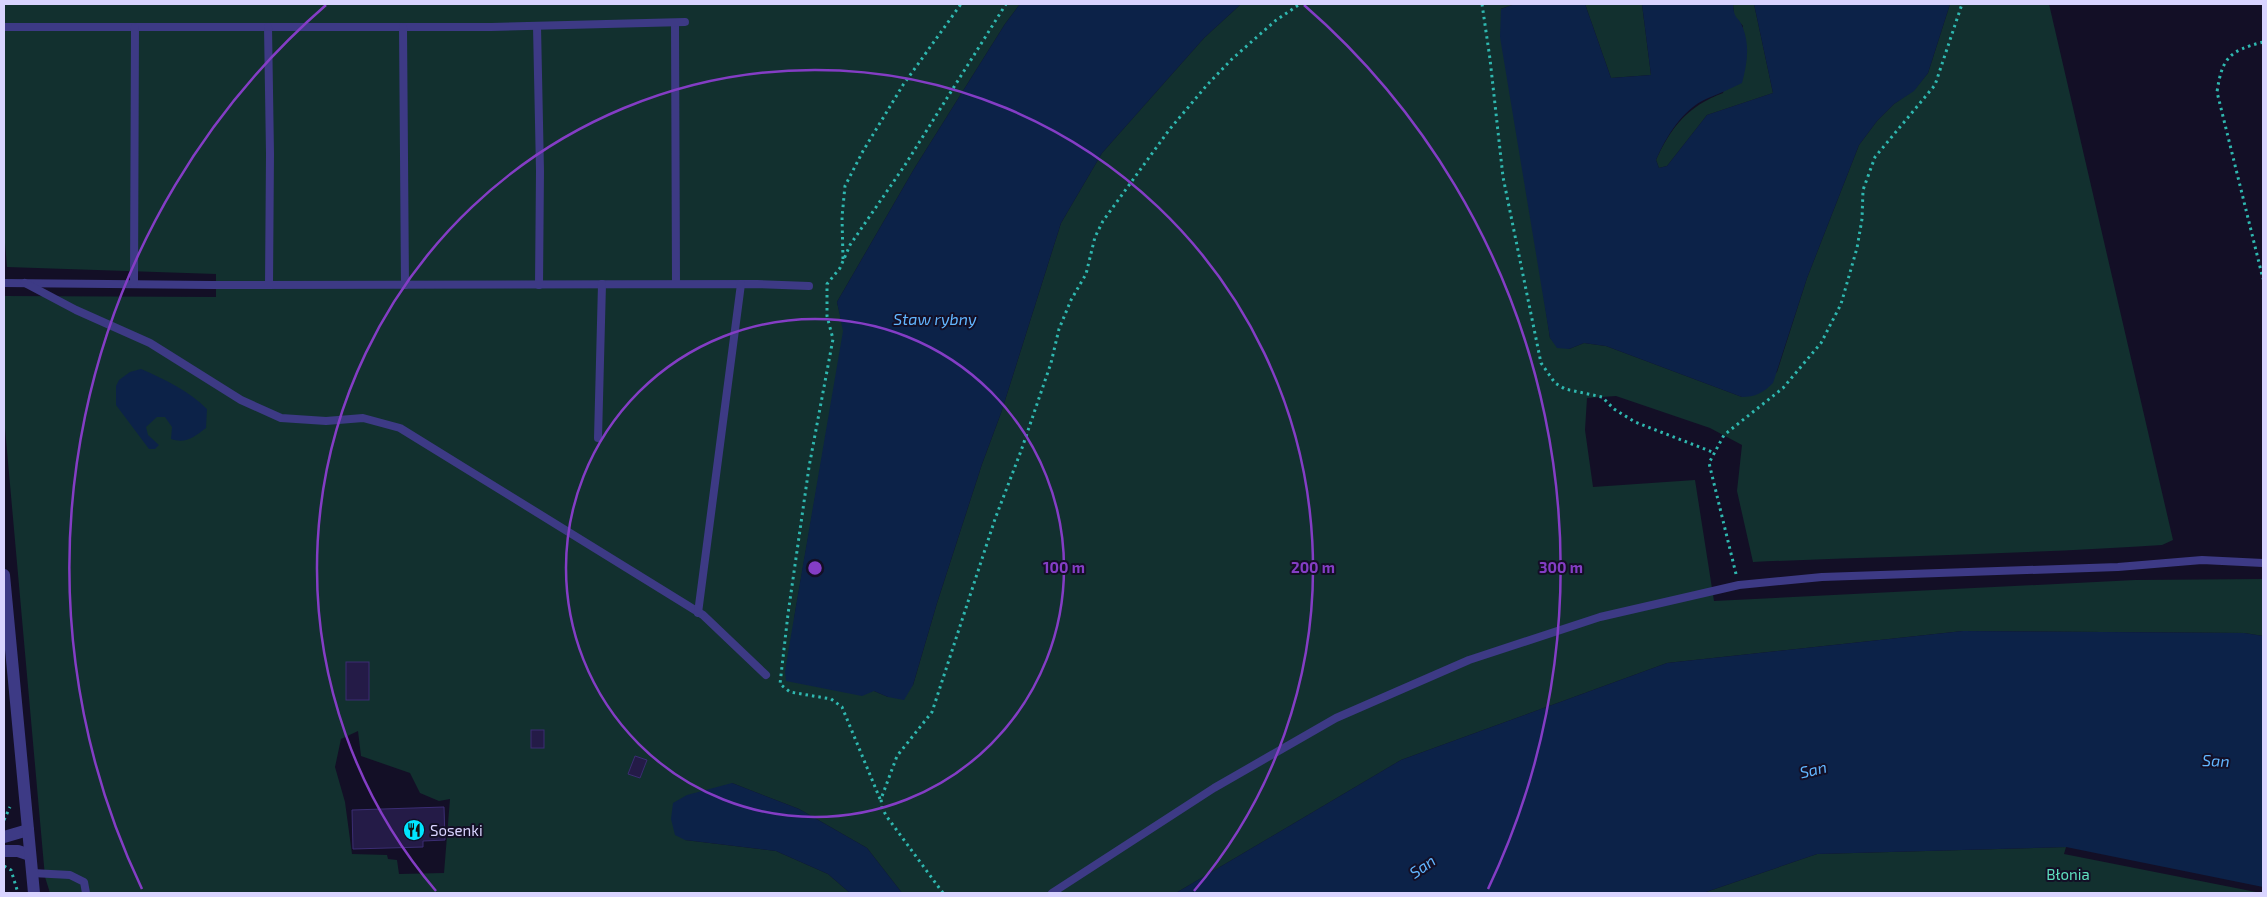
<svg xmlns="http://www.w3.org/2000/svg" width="2267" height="897" font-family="'Exo 2',sans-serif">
  <rect width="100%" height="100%" fill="#130f26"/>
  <g fill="#12302f" fill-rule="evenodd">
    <path d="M4,4H1020L1005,24L914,169L837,302L844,331L794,619L874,691L888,697L913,685L937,603L982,464L1001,413L1061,223L1102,153L1204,38L1241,4H1515L1501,9L1550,338L1569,349L1584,343L1606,346L1742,397L1777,372L1807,278L1859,145L1877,121L1894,104L1914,90L1928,73L1950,4H2049L2173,540L2162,545C2026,554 1890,556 1753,562L1737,491L1742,445L1710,428L1616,396L1587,398L1585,430L1593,487L1695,480L1714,601L2135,580L2263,579V636L2244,633L1963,631L1667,663L1401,760L1176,893H902L867,848L799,809L732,783L685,840L776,851L828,874L850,893H50L45,877L4,417V296L216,297V274L7,267L4,231ZM358,731L361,756L410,773L420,793L439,801L450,799L444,873L399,874L397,860L388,859L387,855L352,854L345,802L335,767L341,739Z"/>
    <polygon points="1585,4 1642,4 1651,75 1611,78"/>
    <path d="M1733,4H1754L1773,93L1707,115L1667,166L1659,168L1656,160C1671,127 1688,106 1723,93L1743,26L1734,16Z"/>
    <polygon points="2066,847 2064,854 2261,893 1703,893 1817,854"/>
  </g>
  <g fill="#0c2248">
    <polygon points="1020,4 1241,4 1204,38 1102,153 1061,223 1001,413 982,464 937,603 913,685 904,700 888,697 874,691 862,696 786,681 785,672 788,653 843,331 837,302 914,169 1005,24"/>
    <path d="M1515,4H1585L1611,78L1651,75L1642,4H1733C1734,21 1739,16 1743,28C1750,46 1747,65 1742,83C1730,89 1718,94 1706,99C1682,110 1666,137 1656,160L1659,168L1667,166L1707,115L1773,93L1754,4H1950L1928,73L1914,91L1894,104L1877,121L1859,145L1807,278L1773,383C1763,393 1755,397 1742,397L1606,346L1584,343L1569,349L1557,348L1550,338L1500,37L1501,9Z"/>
    <path d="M141,369C164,379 189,391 207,409L206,428C194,437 186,444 171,439L172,427L165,417H157L146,427L148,435L159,445L155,449H149L116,405V386L119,380L130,372Z"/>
    <polygon points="1963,631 2244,633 2263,636 2263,887 2066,847 1817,854 1703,893 1176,893 1401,760 1667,663"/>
    <polygon points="732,783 799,809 867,848 902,893 850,893 828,874 776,851 685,840 675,835 671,819 673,803 687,795"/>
  </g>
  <g fill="#241b47" stroke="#3b2d73">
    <rect x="346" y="662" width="23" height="38"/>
    <rect x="531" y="730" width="13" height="18"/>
    <polygon points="635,756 647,760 640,778 628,774"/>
    <polygon points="444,807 445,840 423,841 423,847 353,849 352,810"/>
  </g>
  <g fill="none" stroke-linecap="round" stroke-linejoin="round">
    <g stroke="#2fb8b0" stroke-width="3" stroke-dasharray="2.5 4" stroke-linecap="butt">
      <polyline points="1482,4 1490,59 1503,177 1541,363 1555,383 1565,389 1602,397 1614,409 1635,422 1715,453"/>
      <path d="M2263,42C2229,51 2222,58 2217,92L2263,279"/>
      <polyline points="843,259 842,217 845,186 863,151 903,85 961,4"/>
      <polyline points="1736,574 1709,463 1724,435 1783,388 1821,343 1841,304 1857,248 1862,219 1863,190 1875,157 1935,85 1962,4"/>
      <polyline points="880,799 842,707 831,699 790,692 780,684 788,614 809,467 833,339 827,316 827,284 840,268 850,245 905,165 1006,4"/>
      <polyline points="4,820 10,807"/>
      <polyline points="4,866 11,870 18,893"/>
      <polyline points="943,893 887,817 882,808 881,799 897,756 932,712 995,519 1021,451 1051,363 1059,329 1071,300 1086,274 1095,237 1103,221 1169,130 1207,85 1232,59 1275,21 1300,4"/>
    </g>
    <g stroke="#3d3a85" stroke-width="8">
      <polyline points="675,23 676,284"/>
      <polyline points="537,26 540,171 539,285"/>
      <polyline points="4,27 491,27 685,22"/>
      <polyline points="268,27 270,154 269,285"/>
      <polyline points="403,27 405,285"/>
      <polyline points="4,283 213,285 757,284 809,286"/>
      <polyline points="25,283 76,310 150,343 241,400 281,418 326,421 363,418 400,428 703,615 766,675"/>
      <polyline points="134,284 135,27"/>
      <polyline points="598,438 602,284"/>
      <polyline points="698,613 741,284"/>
      <polyline points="32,873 70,875 84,882 86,893"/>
      <polyline points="1052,893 1214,788 1336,718 1469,660 1600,617 1739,585 1822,577 2118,567 2202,560 2263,563"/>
    </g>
    <g stroke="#3d3a85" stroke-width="12">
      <polyline points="4,837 28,830"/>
      <polyline points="4,851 18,851 30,855"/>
    </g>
    <polyline stroke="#3d3a85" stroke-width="12" points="4,575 34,893"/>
  </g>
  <g fill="none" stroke="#843dc5" stroke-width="2.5">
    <circle cx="815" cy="568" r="249"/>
    <path d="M436 891A498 498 0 1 1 1194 891"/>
    <path d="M142 889A746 746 0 0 1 326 5M1304 5A746 746 0 0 1 1488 889"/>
  </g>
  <defs>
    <g id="restaurant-disc" transform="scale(1.125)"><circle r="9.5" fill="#00e5ff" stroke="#130f26"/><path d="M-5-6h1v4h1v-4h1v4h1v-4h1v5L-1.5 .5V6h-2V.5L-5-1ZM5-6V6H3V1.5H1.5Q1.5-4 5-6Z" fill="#111"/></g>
  </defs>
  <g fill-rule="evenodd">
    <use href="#restaurant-disc" x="414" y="830"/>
  </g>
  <g text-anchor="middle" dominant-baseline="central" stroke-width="4" stroke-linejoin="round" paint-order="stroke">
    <g font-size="15" fill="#d9d4ff" stroke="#130f26" text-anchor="start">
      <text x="430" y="830">Sosenki</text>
    </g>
    <g font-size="15" fill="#5fe0c0" stroke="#130f26">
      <text x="2068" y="874">Błonia</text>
    </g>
    <g font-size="16" font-style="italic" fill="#62b6ff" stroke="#130f26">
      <text x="935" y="318">Staw rybny</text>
      <text transform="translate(2216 760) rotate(2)">San</text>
      <text transform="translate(1813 769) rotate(-13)">San</text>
      <text transform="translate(1422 866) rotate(-35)">San</text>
    </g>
  </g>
  <circle cx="815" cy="568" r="8" fill="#843dc5" stroke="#130f26" stroke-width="2.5"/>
  <g font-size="15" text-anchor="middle" font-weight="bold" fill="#843dc5" stroke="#130f26" stroke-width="4" stroke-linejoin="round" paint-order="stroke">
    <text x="1064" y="573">100 m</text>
    <text x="1313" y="573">200 m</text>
    <text x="1561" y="573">300 m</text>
  </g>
  <rect width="2267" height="897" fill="none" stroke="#d9d4ff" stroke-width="10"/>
</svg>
